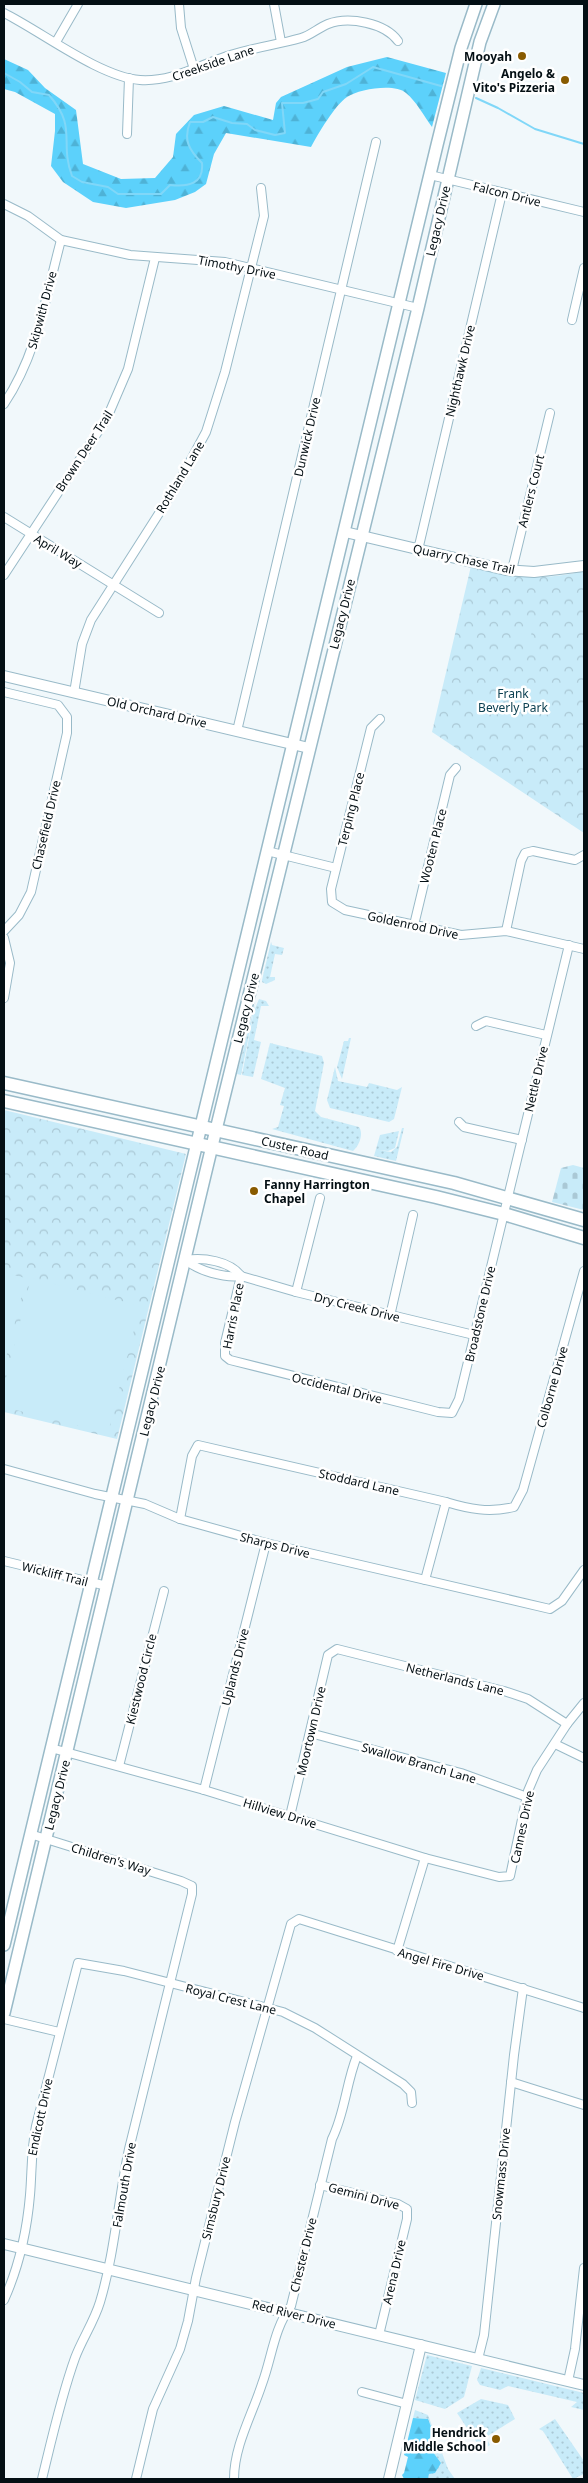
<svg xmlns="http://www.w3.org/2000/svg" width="588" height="2483" font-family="'Noto Sans',sans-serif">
  <defs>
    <pattern id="grass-dots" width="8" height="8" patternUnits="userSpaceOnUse" patternTransform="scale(1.25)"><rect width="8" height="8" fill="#c8ebf9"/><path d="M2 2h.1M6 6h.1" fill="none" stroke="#aac8d5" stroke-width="1.8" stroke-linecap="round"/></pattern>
    <pattern id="forest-firs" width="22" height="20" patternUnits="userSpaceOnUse" patternTransform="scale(1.25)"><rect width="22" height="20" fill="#5cd1fb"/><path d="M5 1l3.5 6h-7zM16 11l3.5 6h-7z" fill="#4eb2d6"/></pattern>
    <pattern id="cemetery-stones" width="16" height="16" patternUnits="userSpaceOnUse" patternTransform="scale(1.25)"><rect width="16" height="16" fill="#c8ebf9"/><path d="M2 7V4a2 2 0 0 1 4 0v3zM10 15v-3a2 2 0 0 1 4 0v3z" fill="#aac8d5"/></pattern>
    <pattern id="park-crowns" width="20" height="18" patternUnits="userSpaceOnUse" patternTransform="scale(1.25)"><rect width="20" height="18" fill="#c8ebf9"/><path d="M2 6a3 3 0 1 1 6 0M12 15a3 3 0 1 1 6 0" fill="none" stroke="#aac8d5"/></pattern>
  </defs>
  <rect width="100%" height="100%" fill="#f1f8fb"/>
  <g fill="url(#grass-dots)">
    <polygon points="271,942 272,945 284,948 282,955 275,954 270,977 275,977 275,980 266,984 262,982 262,980"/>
    <polygon points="259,999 266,1001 269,1006 261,1006 254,1040 261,1042 253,1077 242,1075 254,1011"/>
    <polygon points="256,1000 241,1075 237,1074"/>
    <polygon points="349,1038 351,1038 342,1079 337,1067 344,1041 348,1041"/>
    <path d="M270,1043L322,1056L324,1063L315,1111L321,1117L359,1127C364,1134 359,1146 353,1151L272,1129L278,1127L284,1106L280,1105L285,1088L261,1079Z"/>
    <polygon points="335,1067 338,1081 367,1087 369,1083 397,1090 402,1087 394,1119 389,1122 330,1108 327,1100"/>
    <polygon points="402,1128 404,1128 396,1161 374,1156 380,1135 399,1131 395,1148 388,1151 378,1150 391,1152 397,1147"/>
    <polygon points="427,2355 472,2366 464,2397 445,2409 415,2400"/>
    <polygon points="481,2368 584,2393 584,2410 571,2407 577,2402 508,2386 500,2390 480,2385 477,2380"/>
    <polygon points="481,2399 508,2405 515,2419 486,2437 490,2445 482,2450 457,2413"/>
    <polygon points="415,2410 428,2415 448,2469 455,2479 428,2479 429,2474 441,2463 427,2444 428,2419 413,2418"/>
    <polygon points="555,2419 584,2461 584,2474 573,2479 543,2431 539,2429"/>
  </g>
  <g fill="url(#forest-firs)">
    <path d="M387,57L446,73L432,127C424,116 416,101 406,93C395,83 359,89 347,97C335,105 318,134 311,147L226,133L214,154L206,184L195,192L175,200L126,208L93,202L63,182L51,166L55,131V114L15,92L4,89V59L28,70L45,88L76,110L83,164L121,179L155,178L173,157L176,134L194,115L224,106L273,120L276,103L281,97L347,67Z"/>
    <polygon points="413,2418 428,2419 433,2432 427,2444 441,2463 435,2473 429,2474 428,2479 404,2479 402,2475 404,2473 408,2457 404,2455"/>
  </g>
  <polygon fill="url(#cemetery-stones)" points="573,1165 584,1168 584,1210 552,1202 561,1168"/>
  <g fill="url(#park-crowns)">
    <path d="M471,566C509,577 546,581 584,571V833L432,732Z"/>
    <polygon points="4,1110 186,1154 117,1439 4,1412"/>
  </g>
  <g fill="#c8ebf9">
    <polygon points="525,622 534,624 529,642 520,640"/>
    <polygon points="4,1273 26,1278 4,1366"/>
    <polygon points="31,1278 140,1306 108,1433 4,1407 4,1386"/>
  </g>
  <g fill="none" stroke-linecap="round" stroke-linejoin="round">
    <g stroke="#80d7f8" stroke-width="2">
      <path d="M4,73L20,82L32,92L49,95C78,128 59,141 72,176L82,182L108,187L118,194H161L170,185C188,187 204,184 202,163C189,150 183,140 190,122H203L213,117L232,123L247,124L255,130L275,135L285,133L282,103H303L318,99L323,92L346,84L373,67L441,86"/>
      <polyline points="476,98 498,108 535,129 584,144"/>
    </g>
    <g stroke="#99bac8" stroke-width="10">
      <g id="minor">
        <polyline points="179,4 181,28 194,69"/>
        <polyline points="274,4 281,42"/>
        <path d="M4,13C42,32 100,77 140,80C172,82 197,66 227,56C251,48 276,45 301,38C311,35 318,28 328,24C349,16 385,23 398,41"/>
        <polyline points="56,42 78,4"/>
        <polyline points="127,134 129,78"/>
        <polyline points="430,175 584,212"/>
        <polyline points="4,204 28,216 61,240 130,255 225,262 418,308"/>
        <polyline points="572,320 584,268"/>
        <path d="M4,404C37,355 46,296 61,240"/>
        <polyline points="4,517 159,613"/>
        <polyline points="418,550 502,193"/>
        <polyline points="512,570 550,413"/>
        <polyline points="4,575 107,418 128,369 155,258"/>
        <polyline points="4,692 58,705 67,717 67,733 31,892 19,915 4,931"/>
        <polyline points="74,693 82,644 91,620 179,482 206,432 225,372 264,216 261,188"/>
        <polyline points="380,719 371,728 331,889 332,902 345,910 461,935 506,931 584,949"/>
        <polyline points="237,731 376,142"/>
        <polyline points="267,851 336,868"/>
        <polyline points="414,925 450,775 456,768"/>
        <polyline points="506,931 521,861 525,853 533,851 575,860 584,855"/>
        <polyline points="4,938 10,963 4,998"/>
        <polyline points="476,1026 486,1021 546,1035"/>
        <polyline points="459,1122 464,1127 522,1140"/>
        <path d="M186,1260C198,1271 224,1278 241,1276L296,1292L474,1335"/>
        <path d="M186,1260C203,1257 230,1261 241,1276"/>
        <polyline points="241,1276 225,1343 225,1356 230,1360 438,1412 452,1413 459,1399 569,945"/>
        <polyline points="296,1292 320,1198"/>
        <polyline points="390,1316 413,1215"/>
        <polyline points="4,1469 95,1494 145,1504 180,1519 266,1543 550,1609 562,1601 584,1570"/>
        <path d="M180,1519L192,1456L198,1445L446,1502C469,1509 489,1513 514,1507L523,1490L584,1271"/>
        <polyline points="4,1561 107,1586"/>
        <polyline points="425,1580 446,1502"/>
        <polyline points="310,1733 461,1773 527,1797"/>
        <polyline points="555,1744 584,1758"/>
        <polyline points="51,1748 204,1790 425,1858 499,1877 510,1876 528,1791 537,1770 567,1724 584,1703"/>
        <polyline points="119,1766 164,1591"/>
        <polyline points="204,1790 266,1543"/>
        <polyline points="290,1816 328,1655 337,1649 504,1691 528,1699 567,1724"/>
        <path d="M30,1834L181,1881L192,1886V1894L129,2149C118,2200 115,2252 100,2302C94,2322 82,2339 75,2358C61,2397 52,2438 42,2479"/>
        <polyline points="397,1951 425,1858"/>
        <polyline points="4,2019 59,2032"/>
        <polyline points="511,2082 584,2105"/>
        <polyline points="320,2185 398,2204 407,2209 407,2219 379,2335"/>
        <path d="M4,2300C18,2269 27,2230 30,2195C32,2172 31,2150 36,2126L78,1963L124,1971L283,2012L315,2028L403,2084L411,2092L412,2103"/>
        <polyline points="478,2359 484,2335 514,2055 523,1988"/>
        <polyline points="568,2381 575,2349 584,2268"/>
        <polyline points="362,2392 407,2404"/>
        <polyline points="136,2479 153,2409 180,2349 188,2321 196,2278 235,2122 291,1924 299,1919 584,2008"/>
        <path d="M234,2479C234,2446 252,2415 262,2384C272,2357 274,2328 291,2306L332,2139C345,2113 346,2083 357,2056"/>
      </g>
    </g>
    <g stroke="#99bac8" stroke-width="12">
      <g id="tertiary">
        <polyline points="345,532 506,570 534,572 584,566"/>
        <polyline points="4,676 309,748"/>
        <polyline points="4,2244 584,2385"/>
        <polyline points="389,2479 421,2345"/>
      </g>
    </g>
    <g stroke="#99bac8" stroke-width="14">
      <g id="secondary">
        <polyline points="4,1945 437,145 461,48 476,4"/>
        <polyline points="4,2013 212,1146 418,308 480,42 494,4"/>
      </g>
    </g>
    <g stroke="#99bac8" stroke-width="15">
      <g id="primary">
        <polyline points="4,1083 454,1183 584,1220"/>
        <polyline points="4,1101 436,1197 504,1214 584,1238"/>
      </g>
    </g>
    <use href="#minor" stroke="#fff" stroke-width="8"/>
    <use href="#tertiary" stroke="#fff" stroke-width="10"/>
    <use href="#secondary" stroke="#fff" stroke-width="11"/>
    <use href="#primary" stroke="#fff" stroke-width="12"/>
  </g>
  <g fill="#895b00" stroke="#fff" stroke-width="2">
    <circle cx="522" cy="56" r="5"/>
    <circle cx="565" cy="80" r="5"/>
    <circle cx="254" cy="1191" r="5"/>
    <circle cx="496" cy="2439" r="5"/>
  </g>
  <g text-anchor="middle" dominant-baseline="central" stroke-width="5" stroke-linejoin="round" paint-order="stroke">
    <g font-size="12" font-weight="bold" fill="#040f14" stroke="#fff" text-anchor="end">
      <text x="512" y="56">Mooyah</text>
      <text x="555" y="73">Angelo &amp;<tspan x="555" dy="14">Vito's Pizzeria</tspan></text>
      <text x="264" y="1184" text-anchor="start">Fanny Harrington<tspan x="264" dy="14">Chapel</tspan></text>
      <text x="486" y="2432">Hendrick<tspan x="486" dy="14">Middle School</tspan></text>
    </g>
    <g font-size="12" fill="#040f14" stroke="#fff">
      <text transform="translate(213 63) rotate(-19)">Creekside Lane</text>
      <text transform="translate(507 194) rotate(14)">Falcon Drive</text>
      <text transform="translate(438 221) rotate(-77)">Legacy Drive</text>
      <text transform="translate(237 267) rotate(11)">Timothy Drive</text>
      <text transform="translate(42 310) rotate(-75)">Skipwith Drive</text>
      <text transform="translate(460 371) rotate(-77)">Nighthawk Drive</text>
      <text transform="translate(307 437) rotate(-77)">Dunwick Drive</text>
      <text transform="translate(84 451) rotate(-57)">Brown Deer Trail</text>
      <text transform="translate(180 477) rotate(-59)">Rothland Lane</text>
      <text transform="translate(531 491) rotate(-76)">Antlers Court</text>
      <text transform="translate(58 551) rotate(31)">April Way</text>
      <text transform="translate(464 559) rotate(12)">Quarry Chase Trail</text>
      <text transform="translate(342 614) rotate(-76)">Legacy Drive</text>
      <text transform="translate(157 712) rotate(13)">Old Orchard Drive</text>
      <text transform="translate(351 809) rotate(-76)">Terping Place</text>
      <text transform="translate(46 825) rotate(-77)">Chasefield Drive</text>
      <text transform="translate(433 846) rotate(-76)">Wooten Place</text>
      <text transform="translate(413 925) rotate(12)">Goldenrod Drive</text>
      <text transform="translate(246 1008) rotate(-76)">Legacy Drive</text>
      <text transform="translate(536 1079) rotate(-77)">Nettle Drive</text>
      <text transform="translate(295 1148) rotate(13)">Custer Road</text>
      <text transform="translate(357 1307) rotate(14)">Dry Creek Drive</text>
      <text transform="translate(480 1314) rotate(-77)">Broadstone Drive</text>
      <text transform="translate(233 1316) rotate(-79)">Harris Place</text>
      <text transform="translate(552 1387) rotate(-74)">Colborne Drive</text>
      <text transform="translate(337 1388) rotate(14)">Occidental Drive</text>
      <text transform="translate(152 1401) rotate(-76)">Legacy Drive</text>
      <text transform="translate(359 1482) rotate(13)">Stoddard Lane</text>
      <text transform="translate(275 1545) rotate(14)">Sharps Drive</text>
      <text transform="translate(55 1574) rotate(14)">Wickliff Trail</text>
      <text transform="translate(235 1667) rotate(-76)">Uplands Drive</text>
      <text transform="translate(141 1679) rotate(-76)">Kiestwood Circle</text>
      <text transform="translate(455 1679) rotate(14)">Netherlands Lane</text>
      <text transform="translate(311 1731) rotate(-77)">Moortown Drive</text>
      <text transform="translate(419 1763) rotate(16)">Swallow Branch Lane</text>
      <text transform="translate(57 1795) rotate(-76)">Legacy Drive</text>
      <text transform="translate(280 1813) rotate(17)">Hillview Drive</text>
      <text transform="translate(522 1827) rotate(-78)">Cannes Drive</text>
      <text transform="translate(111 1859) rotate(17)">Children's Way</text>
      <text transform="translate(441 1964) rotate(16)">Angel Fire Drive</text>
      <text transform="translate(231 1999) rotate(14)">Royal Crest Lane</text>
      <text transform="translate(40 2117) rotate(-78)">Endicott Drive</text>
      <text transform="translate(501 2174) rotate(-84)">Snowmass Drive</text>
      <text transform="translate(124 2185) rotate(-80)">Falmouth Drive</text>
      <text transform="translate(364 2196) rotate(15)">Gemini Drive</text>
      <text transform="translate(216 2198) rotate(-76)">Simsbury Drive</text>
      <text transform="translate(303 2255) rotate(-76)">Chester Drive</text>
      <text transform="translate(394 2272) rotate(-77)">Arena Drive</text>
      <text transform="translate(294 2314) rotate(14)">Red River Drive</text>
    </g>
    <g font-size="12" fill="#0d4152" stroke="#fff">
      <text x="513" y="693">Frank<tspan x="513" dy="14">Beverly Park</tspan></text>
    </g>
  </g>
  <rect width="588" height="2483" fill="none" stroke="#040f14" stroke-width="10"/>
</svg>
